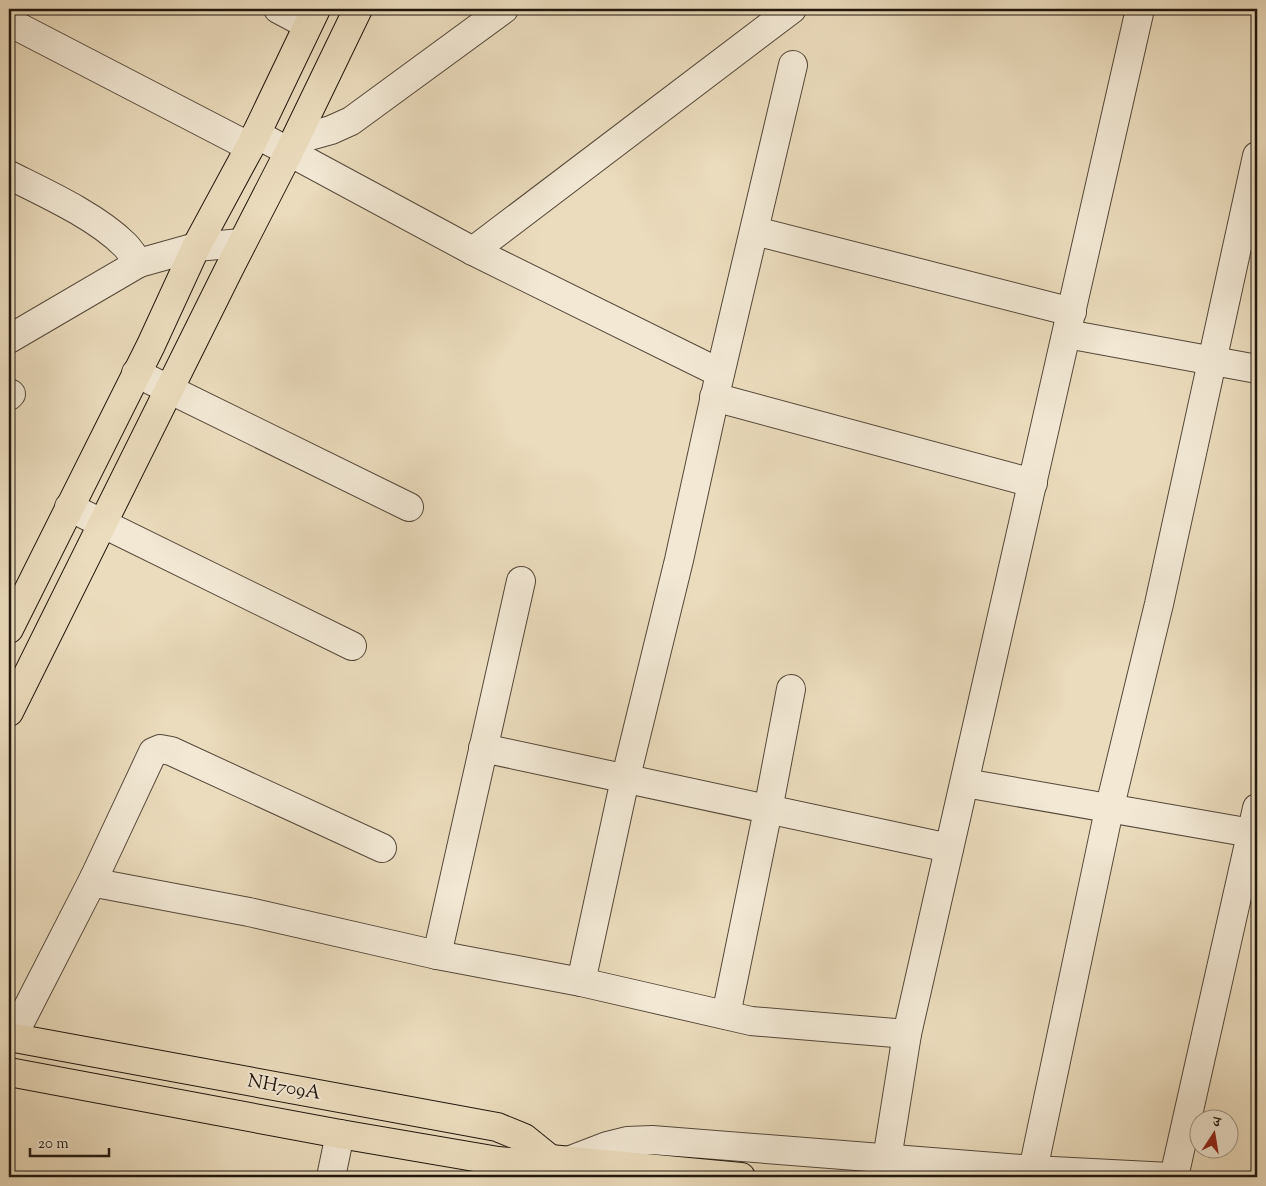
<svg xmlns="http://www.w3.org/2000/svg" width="1266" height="1186" font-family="'Sorts Mill Goudy','Noto Serif Devanagari',serif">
  <rect width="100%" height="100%" fill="#ebdcbd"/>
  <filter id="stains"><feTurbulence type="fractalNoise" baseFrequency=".004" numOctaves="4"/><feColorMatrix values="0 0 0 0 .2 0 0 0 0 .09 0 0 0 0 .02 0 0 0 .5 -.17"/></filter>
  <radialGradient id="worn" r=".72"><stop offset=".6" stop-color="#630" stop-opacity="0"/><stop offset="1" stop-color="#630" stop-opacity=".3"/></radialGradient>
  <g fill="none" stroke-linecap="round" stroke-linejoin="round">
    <g stroke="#544839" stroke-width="30">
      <g id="minor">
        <polyline points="278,9 308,25"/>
        <polyline points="9,22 250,147"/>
        <polyline points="256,134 473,251 720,373"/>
        <polyline points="295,140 331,130 351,121 504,9"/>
        <path d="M9,175C45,193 96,216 125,245C130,250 134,257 139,263"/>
        <polyline points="755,231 1072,312"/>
        <polyline points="473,251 792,9"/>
        <polyline points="1067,334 1257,369"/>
        <polyline points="9,339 139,263 196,247 242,243"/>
        <polyline points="136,373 409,507"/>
        <polyline points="9,396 11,394"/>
        <polyline points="714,397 1033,483"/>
        <polyline points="69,507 352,646"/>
        <polyline points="483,748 949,848"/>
        <polyline points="965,783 1257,834"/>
        <polyline points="382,848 171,751 160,749 153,752 94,878 101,884 249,912 437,955 581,982 751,1021 907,1034"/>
        <polyline points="437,955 521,581"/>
        <polyline points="581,982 622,793 679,560 717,387 793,65"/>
        <polyline points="726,1015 768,810 791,689"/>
        <polyline points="12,1038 94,878"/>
        <polyline points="887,1159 907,1034 1140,9"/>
        <polyline points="1033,1170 1109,810 1159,604 1257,156"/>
        <polyline points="331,1177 340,1134"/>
        <polyline points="586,1177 568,1161 607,1146 627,1141 652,1140 1033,1170 1170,1177"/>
        <polyline points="1174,1177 1257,808"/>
      </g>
    </g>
    <g stroke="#21170d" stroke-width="30">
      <g id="major">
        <polyline points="9,629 151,345 196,247 250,147 316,9"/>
        <polyline points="9,712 229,269 289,152 358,9"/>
      </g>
    </g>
    <g stroke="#21170d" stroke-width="30">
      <g id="highway">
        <polyline points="9,1037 497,1127 524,1138 550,1159"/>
        <polyline points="9,1072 340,1134 498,1161 522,1163 550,1159 741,1177"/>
      </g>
    </g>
    <use href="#minor" stroke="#f2e8d4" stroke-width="28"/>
    <use href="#major" stroke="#ebdcbd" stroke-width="28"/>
    <use href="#highway" stroke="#ebdcbd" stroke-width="28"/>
  </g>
  <g text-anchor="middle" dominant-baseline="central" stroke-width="4" stroke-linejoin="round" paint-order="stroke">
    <g font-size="19" fill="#21170d" stroke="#f2e8d4">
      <text transform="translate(284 1088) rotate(10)">NH709A</text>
    </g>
  </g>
  <rect width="1266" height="1186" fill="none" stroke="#ebdcbd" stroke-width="30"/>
  <rect x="10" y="10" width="1246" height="1166" fill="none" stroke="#21170d" stroke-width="2.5"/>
  <rect x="15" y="15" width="1236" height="1156" fill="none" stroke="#21170d"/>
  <g transform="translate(1214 1134) rotate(12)"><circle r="24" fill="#f2e8d4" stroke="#9e9484"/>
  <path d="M0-4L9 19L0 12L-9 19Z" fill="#8f2418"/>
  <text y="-8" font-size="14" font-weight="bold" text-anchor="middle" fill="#21170d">उ</text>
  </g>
  <path d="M30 1148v8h79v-8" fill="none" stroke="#21170d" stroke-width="2.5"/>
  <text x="38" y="1148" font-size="15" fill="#21170d" stroke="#f2e8d4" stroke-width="4" paint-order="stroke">20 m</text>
  <rect width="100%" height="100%" filter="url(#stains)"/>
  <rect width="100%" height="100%" fill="url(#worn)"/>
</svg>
